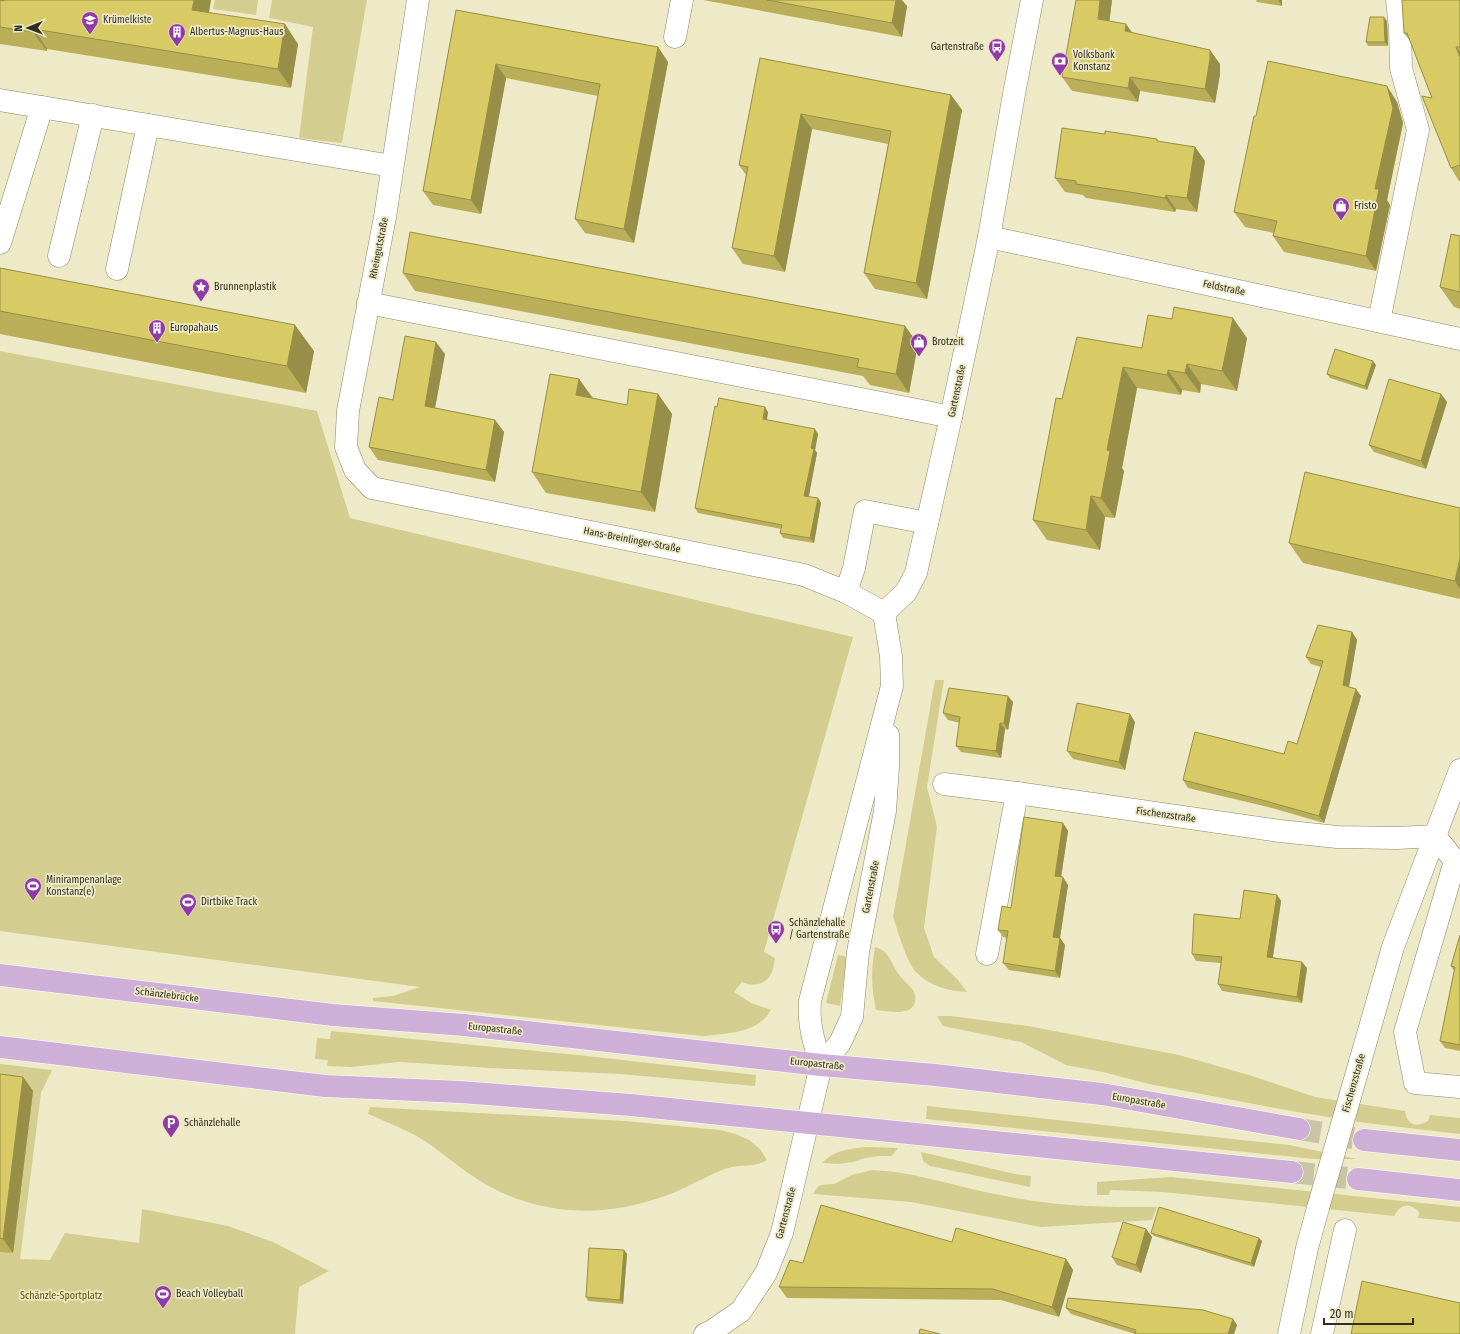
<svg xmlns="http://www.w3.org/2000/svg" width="1460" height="1334" font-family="'Fira Sans Condensed',sans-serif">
  <rect width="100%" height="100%" fill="#eeeac7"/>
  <g fill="#d4cd90">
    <polygon points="215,0 258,0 256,15 213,9"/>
    <polygon points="272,0 367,0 342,143 299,138 313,27 269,18"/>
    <path d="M0,351L317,411L350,518L853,637L764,952L775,958C774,964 773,973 769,977C763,986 751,986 742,982L734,992L751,1003L771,1010C757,1034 727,1033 702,1036L373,1001V998L393,996L420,987L0,931Z"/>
    <path d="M935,680H944L927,787L937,827L924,928L934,957L957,979L967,992C949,991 929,986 916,972C906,961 898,931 893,917Z"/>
    <path d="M875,947C890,951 891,964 900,976C904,981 909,985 913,990C915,993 916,998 915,1002C911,1017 888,1011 876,1010C871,985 871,972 875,947Z"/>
    <polygon points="838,955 847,957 840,1006 826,1003"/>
    <path d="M937,1016H950L1028,1026L1179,1055L1249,1075L1315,1097L1405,1111C1407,1125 1416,1128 1428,1121L1430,1115L1460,1118V1134L1366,1123L1291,1111L1149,1084L1103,1072L1066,1065L1021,1042L943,1026Z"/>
    <polygon points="331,1031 578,1055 756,1075 755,1086 620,1074 489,1068 417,1063 399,1062 352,1067 327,1066 328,1060 315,1059 317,1038 330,1039"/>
    <polygon points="0,1064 52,1070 41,1093 20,1259 50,1260 65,1233 139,1243 142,1209 228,1226 273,1242 329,1271 299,1287 295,1334 0,1334"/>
    <polygon points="927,1106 1289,1145 1357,1159 1314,1159 926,1119"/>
    <path d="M370,1107L625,1121L720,1130L736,1134L749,1140L760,1149L767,1160C757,1167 743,1165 732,1167C723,1169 715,1173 707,1177C693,1183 680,1191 665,1196C601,1219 535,1216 477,1179C460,1168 445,1155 428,1143C410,1131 389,1123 368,1114Z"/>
    <path d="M866,1147L898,1148L892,1156H880L865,1158L853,1162L838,1164L822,1163C835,1150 848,1149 866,1147Z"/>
    <polygon points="921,1152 1015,1174 1031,1176 1030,1187 930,1166 923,1161"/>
    <path d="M872,1170C910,1171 947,1184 985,1192C1018,1199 1053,1205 1087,1206C1110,1207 1133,1207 1157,1207L1152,1220L1041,1227L911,1202L813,1194L816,1189L820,1185L834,1184L852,1175Z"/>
    <path d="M1171,1177L1460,1207V1222L1418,1218L1419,1212C1409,1202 1401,1204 1394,1216L1163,1192L1110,1190L1109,1195H1097V1182Z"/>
  </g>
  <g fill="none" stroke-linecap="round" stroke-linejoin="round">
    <g stroke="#c8c4a6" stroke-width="22" stroke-dasharray="22 11" stroke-linecap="butt">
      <polyline points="1299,1129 1364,1140"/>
      <polyline points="1292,1172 1358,1179"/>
    </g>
    <g stroke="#8b8767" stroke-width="23">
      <g id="minor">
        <polyline points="418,0 385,217 348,411 346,447 355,470 372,488 804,575 846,592 884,613"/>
        <polyline points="675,37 682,0"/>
        <polyline points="0,100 392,166"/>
        <polyline points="989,237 1460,339"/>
        <polyline points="0,243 42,107"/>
        <polyline points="59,256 93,115"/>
        <polyline points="117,269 148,125"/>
        <polyline points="368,303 917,410 951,417"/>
        <polyline points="1379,321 1418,130 1401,68 1400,28 1397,0"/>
        <polyline points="846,592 854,568 865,511 927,523"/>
        <polyline points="944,784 1017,793 1280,831 1337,837 1397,838 1435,836"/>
        <polyline points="1435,836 1455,861 1405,1032 1415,1083 1460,1087"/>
        <polyline points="987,954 1017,793"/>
        <polyline points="1360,1062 1393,947 1460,770"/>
        <path d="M821,1065C814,1043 808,1024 810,1001L892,686L891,656L884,613L906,592L916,573L951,417L989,237L1014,94L1032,0"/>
        <polyline points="705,1334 712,1331 741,1311 766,1273 782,1233 821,1065 840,1043 852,1017 858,952 885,811 888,767 888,735"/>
        <polyline points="1289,1334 1307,1248 1318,1208"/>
        <polyline points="1322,1334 1345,1230"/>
      </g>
    </g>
    <g stroke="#fff" stroke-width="23">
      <g id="major">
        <polyline points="0,975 333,1015 464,1025 821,1065 935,1075 1040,1087 1102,1094 1299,1129"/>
        <polyline points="0,1047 325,1086 460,1092 631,1105 1292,1172"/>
        <polyline points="1364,1140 1460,1150"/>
        <polyline points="1358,1179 1460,1190"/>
      </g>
    </g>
    <use href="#minor" stroke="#fff" stroke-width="22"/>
    <use href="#major" stroke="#ceafd8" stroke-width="22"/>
    <g stroke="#8b8767" stroke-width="23" stroke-linecap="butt">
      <polyline id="minor-bridge" points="1318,1208 1360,1062"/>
    </g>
    <use href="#minor-bridge" stroke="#fff" stroke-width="22"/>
  </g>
  <g fill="#baaf58">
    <polygon points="0,0 5,1 5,0 211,0 209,12 298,44 291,88 47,49 47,51 0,44"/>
    <polygon points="703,0 896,0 907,6 902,37"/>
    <polygon points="1112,0 1109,21 1132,33 1220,64 1220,74 1215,103 1140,91 1138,102 1072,91 1062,77"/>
    <polygon points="1256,0 1282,0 1282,6 1257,2"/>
    <polygon points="1460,0 1460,181 1459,181 1451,168 1432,98 1410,41 1404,33"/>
    <polygon points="456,10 658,47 668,62 634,243 585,233 575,219 598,96 506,78 481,214 433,205 423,191"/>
    <polygon points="1387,21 1388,46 1368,46 1366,42"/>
    <polygon points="760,58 951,95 962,110 927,299 875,289 864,273 888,144 812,129 785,272 743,264 732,248 746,175 739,165"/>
    <polygon points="1397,102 1403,123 1387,200 1390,205 1376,271 1284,252 1273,236 1274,233 1245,227 1234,212 1256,116"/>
    <polygon points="1159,142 1195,147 1205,161 1197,212 1176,209 1175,212 1086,198 1083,195 1065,192 1055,178"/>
    <polygon points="1460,236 1460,309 1454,307 1440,287"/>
    <polygon points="0,268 314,351 306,393 0,334"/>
    <polygon points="403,273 905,326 918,344 909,393 870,385 863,376 415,291"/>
    <polygon points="1247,338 1237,391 1201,384 1200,393 1182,390 1181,395 1137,388 1122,468 1124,471 1115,518 1105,517 1100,550 1047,540 1033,520 1062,399 1142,348"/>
    <polygon points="445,354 435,408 495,420 504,432 495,482 378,460 369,447 393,400"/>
    <polygon points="1376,365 1367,390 1330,378 1327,374"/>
    <polygon points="579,379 593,398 627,405 658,394 672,414 655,512 546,493 532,472"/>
    <polygon points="1441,394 1447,402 1426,469 1374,452 1369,445"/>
    <polygon points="717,407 768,412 767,420 818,434 815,450 817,453 808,497 818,498 821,503 814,543 783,538 780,533 781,529 698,513 695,508"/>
    <polygon points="1460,508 1460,599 1303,563 1289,543"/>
    <polygon points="1352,632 1357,640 1349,687 1361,696 1324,823 1268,807 1188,788 1183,780 1284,754 1297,744 1321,667 1311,664 1306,657"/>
    <polygon points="1013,702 1008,730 1005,729 1001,758 961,752 956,746 960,723 948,720 943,713"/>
    <polygon points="1135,722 1125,770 1073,759 1067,751"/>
    <polygon points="1063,823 1068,831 1061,877 1068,885 1060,938 1065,945 1060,978 1009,970 1003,963 1007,938 1003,937 998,930"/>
    <polygon points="1277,895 1281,901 1273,957 1307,968 1302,1003 1222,991 1218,984 1221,963 1196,961 1192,954 1240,919"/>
    <polygon points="1460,935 1460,1051 1445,1048 1440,1041 1454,971 1451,966"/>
    <polygon points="0,1074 23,1077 33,1091 13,1253 0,1252"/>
    <polygon points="1146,1229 1152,1237 1141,1273 1117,1265 1112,1257"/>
    <polygon points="1151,1233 1262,1241 1254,1267 1154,1236"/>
    <polygon points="952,1242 1066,1259 1073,1270 1059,1317 1001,1300 787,1298 779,1287 803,1263"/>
    <polygon points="627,1254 623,1304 588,1301 586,1297"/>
    <polygon points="1066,1308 1233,1319 1237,1325 1234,1334 1135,1334 1071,1314"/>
  </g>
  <g fill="#978e47">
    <polygon points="194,0 211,0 206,29 192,10"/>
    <polygon points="896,0 902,0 907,6 902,37 892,23"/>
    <polygon points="1100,0 1112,0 1108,33 1098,19"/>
    <polygon points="1278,0 1282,0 1282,6"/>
    <polygon points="1384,17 1387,21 1388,46 1385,42"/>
    <polygon points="285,24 298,44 291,88 278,69"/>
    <polygon points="1126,24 1136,38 1125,31"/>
    <polygon points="34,29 47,49 47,51 33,32"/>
    <polygon points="658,47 668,62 634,243 624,229"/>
    <polygon points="1456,47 1460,52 1460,57"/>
    <polygon points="1210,50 1220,64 1220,74 1215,103 1205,89"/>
    <polygon points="496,64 506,78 481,214 471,200"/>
    <polygon points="1130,77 1140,91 1138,102 1128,88"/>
    <polygon points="1387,86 1397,102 1403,123 1387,200 1390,205 1376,271 1366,256 1375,189"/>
    <polygon points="951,95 962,110 927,299 916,283"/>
    <polygon points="801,114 812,129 785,272 774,256"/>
    <polygon points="1195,147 1205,161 1197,212 1187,198"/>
    <polygon points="1166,195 1176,209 1175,212 1165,198"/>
    <polygon points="1233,318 1247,338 1237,391 1222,371"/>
    <polygon points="295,325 314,351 306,393 287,366"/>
    <polygon points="905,326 918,344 909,393 896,374"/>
    <polygon points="436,342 445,354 433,419 425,406"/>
    <polygon points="1373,361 1376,365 1367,390 1365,386"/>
    <polygon points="1187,364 1201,384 1200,393 1185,373"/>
    <polygon points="1123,367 1137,388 1122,468 1124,471 1115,518 1101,498 1107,450"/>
    <polygon points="1168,370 1182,390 1181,395 1167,375"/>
    <polygon points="579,379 593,399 576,395"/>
    <polygon points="658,394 672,414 655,512 641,492"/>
    <polygon points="1441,394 1447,402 1426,469 1421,461"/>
    <polygon points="765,407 768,412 766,424 763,419"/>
    <polygon points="495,420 504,432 495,482 486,470"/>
    <polygon points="815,429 818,434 815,450 817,453 808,501 804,496 811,448"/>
    <polygon points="1091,496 1105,517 1100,550 1086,530"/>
    <polygon points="818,498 821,503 814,543 810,538"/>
    <polygon points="1460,558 1460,589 1455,581"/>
    <polygon points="1352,632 1357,640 1348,692 1343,685"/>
    <polygon points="1356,689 1361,696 1324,823 1319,816"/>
    <polygon points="1008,696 1013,702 1008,730 1004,723"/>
    <polygon points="1130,714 1135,722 1125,770 1119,762"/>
    <polygon points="1000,723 1005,729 1001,758 996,751"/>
    <polygon points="1063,823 1068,831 1060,884 1055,876"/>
    <polygon points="1063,877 1068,885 1059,944 1053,937"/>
    <polygon points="1277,895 1281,901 1272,963 1267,957"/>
    <polygon points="1060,938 1065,945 1060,978 1055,971"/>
    <polygon points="1302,962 1307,968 1302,1003 1297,997"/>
    <polygon points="23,1077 33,1091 13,1253 3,1239"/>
    <polygon points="1146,1229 1152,1237 1141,1273 1136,1265"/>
    <polygon points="1259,1238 1262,1241 1254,1267 1251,1263"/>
    <polygon points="624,1250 627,1254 623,1304 620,1300"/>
    <polygon points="1066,1259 1073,1270 1059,1317 1052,1307"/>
    <polygon points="1233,1319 1237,1325 1234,1334 1228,1334"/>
  </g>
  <g fill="#d8cb66" stroke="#978e47">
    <polygon points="0,0 5,1 5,0 194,0 192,10 285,24 278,69 34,29 33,32 0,27"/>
    <polygon points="767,0 896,0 892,23"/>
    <polygon points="1076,0 1100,0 1098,19 1126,24 1125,31 1210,50 1210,59 1205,89 1130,77 1128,88 1062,77"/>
    <polygon points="1402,0 1460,0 1460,47 1456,47 1460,57 1460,165 1451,168 1422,96 1432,98 1407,33 1404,33"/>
    <polygon points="456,10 658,47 624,229 575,219 600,84 496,64 471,200 423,191"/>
    <polygon points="1370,17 1384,17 1385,42 1366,42"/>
    <polygon points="760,58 951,95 916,283 864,273 891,131 801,114 774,256 732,248 748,167 739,165"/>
    <polygon points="1268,61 1387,86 1393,108 1375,189 1379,189 1366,256 1273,236 1277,221 1234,212 1254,116 1256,116"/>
    <polygon points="1062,128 1105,134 1105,131 1157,139 1157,141 1195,147 1187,198 1166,195 1165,198 1130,192 1076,184 1076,181 1055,178"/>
    <polygon points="410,232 905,326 896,374 857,367 859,359 403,273"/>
    <polygon points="1451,234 1460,236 1460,292 1440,287"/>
    <polygon points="0,268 295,325 287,366 0,311"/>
    <polygon points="1174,307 1233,318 1222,371 1187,364 1185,373 1168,370 1167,375 1123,367 1107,450 1110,451 1101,498 1091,496 1086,530 1033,520 1056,398 1062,399 1077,337 1142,348 1148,315 1172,319"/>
    <polygon points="405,336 436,342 425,406 495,420 486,470 369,447 379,397 393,400"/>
    <polygon points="1335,349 1373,361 1365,386 1327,374"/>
    <polygon points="550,374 579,379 576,395 627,405 629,389 658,394 641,492 532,472"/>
    <polygon points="1389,379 1441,394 1421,461 1369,445"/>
    <polygon points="719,398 765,407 763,419 815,429 811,448 814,449 804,496 818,498 810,538 780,533 782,525 695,508 715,406 717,407"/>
    <polygon points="1305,472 1460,508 1460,558 1455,581 1289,543"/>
    <polygon points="1318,625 1352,632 1343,685 1356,689 1319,816 1262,800 1183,780 1195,732 1284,754 1288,741 1297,744 1323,661 1306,657"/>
    <polygon points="949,688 1008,696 1004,723 1000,723 996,751 956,746 960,717 943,713"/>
    <polygon points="1077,703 1130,714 1119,762 1067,751"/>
    <polygon points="1024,817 1063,823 1055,876 1063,877 1053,937 1060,938 1055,971 1003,963 1008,931 998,930 1002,906 1011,908"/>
    <polygon points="1244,890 1277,895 1267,957 1302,962 1297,997 1218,984 1222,957 1192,954 1194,914 1240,919"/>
    <polygon points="1460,935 1460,1045 1440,1041 1455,967 1451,966"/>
    <polygon points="0,1074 23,1077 3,1239 0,1238"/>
    <polygon points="821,1205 952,1242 956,1228 1066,1259 1052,1307 993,1289 779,1287 790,1260 803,1263"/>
    <polygon points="1159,1207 1259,1238 1251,1263 1151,1233"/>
    <polygon points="1123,1222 1146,1229 1136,1265 1112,1257"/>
    <polygon points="589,1248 624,1250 620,1300 586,1297"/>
    <polygon points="1362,1281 1460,1303 1460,1334 1351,1334"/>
    <polygon points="1068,1298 1203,1310 1233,1319 1228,1334 1135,1334 1136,1330 1066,1308"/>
    <polygon points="920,1329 940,1334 919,1334"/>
  </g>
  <defs>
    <g id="school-pin" transform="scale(0.9)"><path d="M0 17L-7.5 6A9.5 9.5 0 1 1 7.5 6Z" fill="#903aa7" stroke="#eeeac7"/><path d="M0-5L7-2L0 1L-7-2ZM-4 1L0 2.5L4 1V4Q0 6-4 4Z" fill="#fff"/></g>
    <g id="building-pin" transform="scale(0.9)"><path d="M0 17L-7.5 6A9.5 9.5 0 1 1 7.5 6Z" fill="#903aa7" stroke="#eeeac7"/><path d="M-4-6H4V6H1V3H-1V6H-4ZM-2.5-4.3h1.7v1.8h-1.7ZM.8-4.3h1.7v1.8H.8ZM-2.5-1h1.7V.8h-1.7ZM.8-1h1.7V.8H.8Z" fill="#fff"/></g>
    <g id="bus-pin" transform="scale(0.9)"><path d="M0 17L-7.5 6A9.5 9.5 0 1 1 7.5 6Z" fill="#903aa7" stroke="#eeeac7"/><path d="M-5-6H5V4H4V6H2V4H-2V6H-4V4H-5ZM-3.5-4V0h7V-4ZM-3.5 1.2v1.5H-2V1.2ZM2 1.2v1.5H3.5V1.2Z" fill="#fff"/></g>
    <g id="bank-pin" transform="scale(0.9)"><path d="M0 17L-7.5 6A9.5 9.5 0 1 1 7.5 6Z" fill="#903aa7" stroke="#eeeac7"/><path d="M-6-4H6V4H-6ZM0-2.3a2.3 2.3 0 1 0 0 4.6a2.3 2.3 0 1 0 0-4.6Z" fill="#fff"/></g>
    <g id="shop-pin" transform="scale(0.9)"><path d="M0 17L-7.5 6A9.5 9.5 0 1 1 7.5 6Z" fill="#903aa7" stroke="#eeeac7"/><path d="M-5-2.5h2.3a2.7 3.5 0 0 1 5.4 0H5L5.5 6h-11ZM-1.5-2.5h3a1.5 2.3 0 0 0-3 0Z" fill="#fff"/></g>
    <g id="sight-pin" transform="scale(0.9)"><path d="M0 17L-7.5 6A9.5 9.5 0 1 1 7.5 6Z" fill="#903aa7" stroke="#eeeac7"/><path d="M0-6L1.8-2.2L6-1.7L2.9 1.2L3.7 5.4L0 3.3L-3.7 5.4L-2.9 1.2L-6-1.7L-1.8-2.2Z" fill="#fff"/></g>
    <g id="stadium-pin" transform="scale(0.9)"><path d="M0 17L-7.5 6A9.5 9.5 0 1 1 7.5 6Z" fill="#903aa7" stroke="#eeeac7"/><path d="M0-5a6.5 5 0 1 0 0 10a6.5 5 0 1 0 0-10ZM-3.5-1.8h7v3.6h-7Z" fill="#fff"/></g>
    <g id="parking-pin" transform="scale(0.9)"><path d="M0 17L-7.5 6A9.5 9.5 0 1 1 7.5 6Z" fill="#903aa7" stroke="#eeeac7"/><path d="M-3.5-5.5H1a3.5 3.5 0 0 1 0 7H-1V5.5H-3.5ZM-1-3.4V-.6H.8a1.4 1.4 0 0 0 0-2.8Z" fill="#fff"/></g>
  </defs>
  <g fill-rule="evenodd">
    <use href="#school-pin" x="90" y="20"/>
    <use href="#building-pin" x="177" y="32"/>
    <use href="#bus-pin" x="997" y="47"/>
    <use href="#bank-pin" x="1060" y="61"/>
    <use href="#shop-pin" x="1341" y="206"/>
    <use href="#sight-pin" x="201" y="287"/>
    <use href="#building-pin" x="157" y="328"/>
    <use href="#shop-pin" x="919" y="342"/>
    <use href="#stadium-pin" x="33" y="886"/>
    <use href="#stadium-pin" x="188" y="902"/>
    <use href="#bus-pin" x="776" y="929"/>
    <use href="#parking-pin" x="171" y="1123"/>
    <use href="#stadium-pin" x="163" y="1294"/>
  </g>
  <g text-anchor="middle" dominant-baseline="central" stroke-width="3.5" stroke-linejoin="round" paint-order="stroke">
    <g font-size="10" fill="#2f2e20" stroke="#eeeac7" text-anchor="start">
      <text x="103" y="20">Krümelkiste</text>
      <text x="190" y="32">Albertus-Magnus-Haus</text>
      <text x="984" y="47" text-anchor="end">Gartenstraße</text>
      <text x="1073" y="55">Volksbank<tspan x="1073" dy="12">Konstanz</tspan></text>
      <text x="1354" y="206">Fristo</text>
      <text x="214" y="287">Brunnenplastik</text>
      <text x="170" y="328">Europahaus</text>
      <text x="932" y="342">Brotzeit</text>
      <text x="46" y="880">Minirampenanlage<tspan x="46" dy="12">Konstanz(e)</tspan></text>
      <text x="201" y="902">Dirtbike Track</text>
      <text x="789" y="923">Schänzlehalle<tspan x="789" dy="12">/ Gartenstraße</tspan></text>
      <text x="184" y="1123">Schänzlehalle</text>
      <text x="176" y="1294">Beach Volleyball</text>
    </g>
    <g font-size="10" fill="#2f2e20" stroke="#eeeac7">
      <text transform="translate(379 248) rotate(-79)">Rheingutstraße</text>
      <text transform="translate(1224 288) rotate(12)">Feldstraße</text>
      <text transform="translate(957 391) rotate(-78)">Gartenstraße</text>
      <text transform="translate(632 540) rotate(11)">Hans-Breinlinger-Straße</text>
      <text transform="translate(1166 815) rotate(8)">Fischenzstraße</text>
      <text transform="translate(871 887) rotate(-79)">Gartenstraße</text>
      <text transform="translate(167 995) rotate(7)">Schänzlebrücke</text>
      <text transform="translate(495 1029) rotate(6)">Europastraße</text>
      <text transform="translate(817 1064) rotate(6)">Europastraße</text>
      <text transform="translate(1354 1083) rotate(-74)">Fischenzstraße</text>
      <text transform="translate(1139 1101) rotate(10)">Europastraße</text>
      <text transform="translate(786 1213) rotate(-75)">Gartenstraße</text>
    </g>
    <g font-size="10" fill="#5d5401" stroke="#eeeac7">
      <text x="61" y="1296">Schänzle-Sportplatz</text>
    </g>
  </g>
  <g transform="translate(28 28) rotate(269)" stroke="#eeeac7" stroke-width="3" paint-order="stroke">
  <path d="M0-3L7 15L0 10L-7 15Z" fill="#2f2e20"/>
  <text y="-6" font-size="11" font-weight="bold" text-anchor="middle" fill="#2f2e20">N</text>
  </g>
  <path d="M1324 1318v6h89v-6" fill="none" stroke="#2f2e20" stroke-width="2"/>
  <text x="1330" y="1318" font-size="12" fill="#2f2e20" stroke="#eeeac7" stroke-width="3" paint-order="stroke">20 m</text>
</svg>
